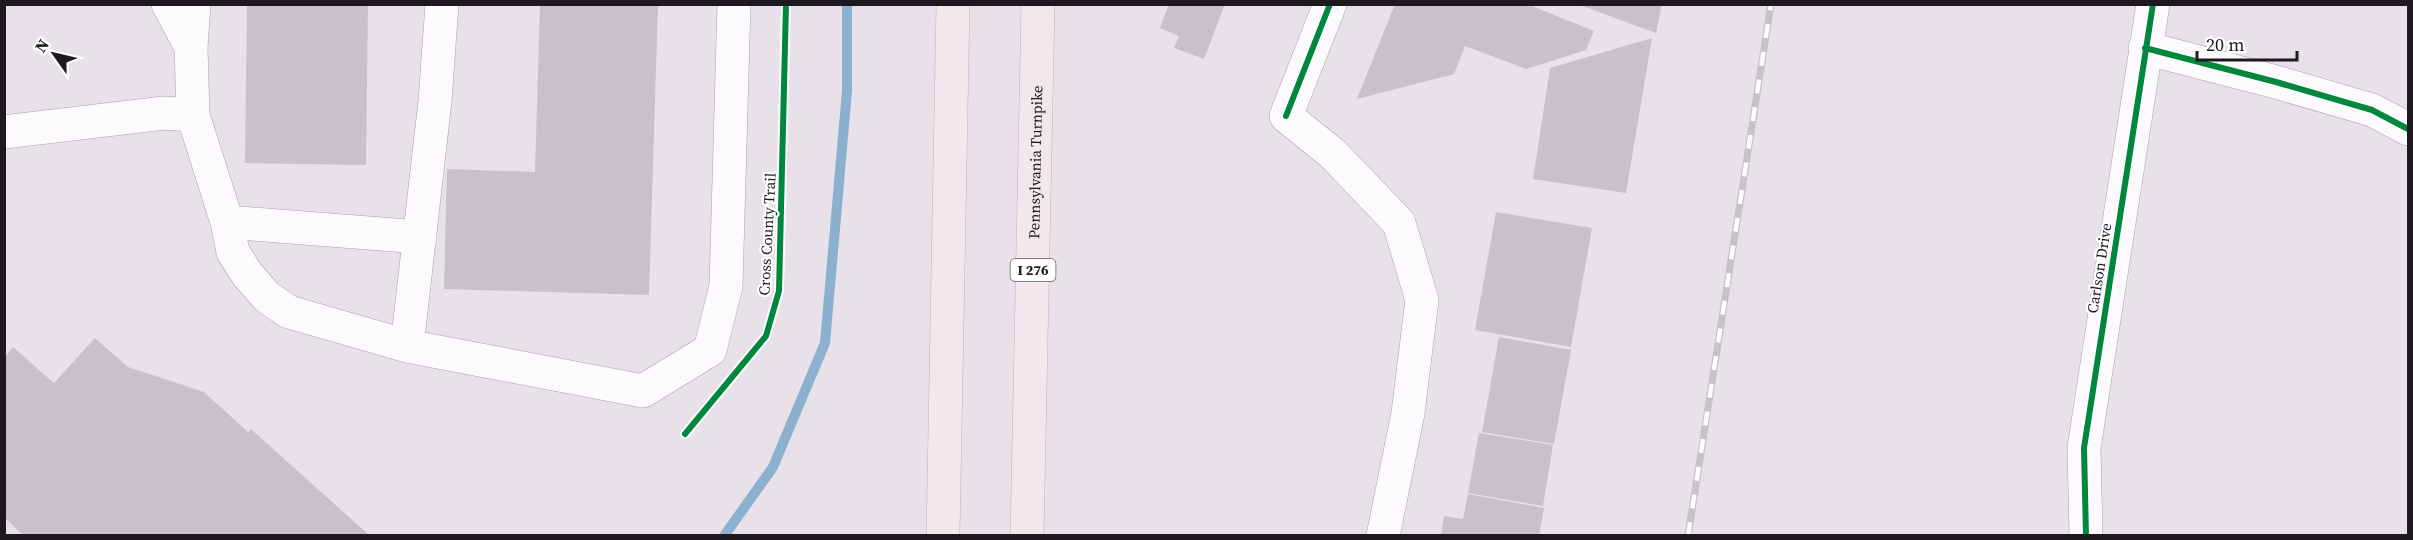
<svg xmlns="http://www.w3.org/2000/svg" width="2413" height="540" font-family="'Source Serif 4',serif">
  <rect width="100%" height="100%" fill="#e8e1ea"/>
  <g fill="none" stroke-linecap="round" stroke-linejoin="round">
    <polyline stroke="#8cb1cf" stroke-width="10" points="724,536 773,467 825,343 847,91 847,4"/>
  </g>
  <g fill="#c7c2c9">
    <polygon points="247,4 368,4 366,165 245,163"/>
    <polygon points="540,4 658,4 649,295 444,289 447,169 535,172"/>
    <polygon points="1169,4 1225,4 1204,59 1174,48 1179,36 1160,28"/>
    <polygon points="1395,4 1527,4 1594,31 1586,50 1526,69 1465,46 1454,74 1357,99"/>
    <polygon points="1577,4 1662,4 1656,33"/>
    <polygon points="1652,38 1626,193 1533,179 1550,68"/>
    <polygon points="1496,212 1592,228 1571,347 1475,330"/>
    <polygon points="1499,337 1571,350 1554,444 1482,432"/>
    <polygon points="95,338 128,367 204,392 248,432 251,429 370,536 24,536 5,518 5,357 13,347 54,383"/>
    <polygon points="1479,433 1553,445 1543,506 1468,493"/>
    <polygon points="1468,494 1544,508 1539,536 1441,536 1444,516 1463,519"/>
  </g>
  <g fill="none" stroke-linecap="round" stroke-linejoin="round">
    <g stroke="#a7a2a9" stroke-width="34">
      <g id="minor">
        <polyline points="168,4 191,47"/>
        <polyline points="194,4 191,47 193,115 227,222 420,237"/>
        <polyline points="442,4 435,101 407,346 643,391 710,350 726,286 734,4"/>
        <polyline points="1330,4 1286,116 1333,154 1399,223 1422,300 1408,413 1383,536"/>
        <polyline points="2145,48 2276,82 2372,110 2408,129"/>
        <polyline points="4,132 164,113 193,115"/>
        <polyline points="227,222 233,252 247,274 267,297 289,312 407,346"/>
        <polyline points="2086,536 2084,448 2153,4"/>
      </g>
    </g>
    <g stroke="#bfb2b8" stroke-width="34">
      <g id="highway">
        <polyline points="943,536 953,4"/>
        <path id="s1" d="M1027,536L1038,4"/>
      </g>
    </g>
    <use href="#minor" stroke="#fcfafc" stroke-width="33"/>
    <use href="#highway" stroke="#f2e8ec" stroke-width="33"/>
    <g stroke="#c5c3c6" stroke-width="7">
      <polyline id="rail" points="1688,536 1771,4"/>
    </g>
    <use href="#rail" stroke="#fff" stroke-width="4.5" stroke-dasharray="14" stroke-linecap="butt"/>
    <g stroke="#fff" stroke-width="10">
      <g id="cycleway">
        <polyline points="2145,48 2276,82 2372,110 2408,129"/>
        <polyline points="1286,116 1330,4"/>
        <polyline points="685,434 766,336 779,291 786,4"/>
        <polyline points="2086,536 2084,448 2153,4"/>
      </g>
    </g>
    <use href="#cycleway" stroke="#00873e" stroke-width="6"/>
  </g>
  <g text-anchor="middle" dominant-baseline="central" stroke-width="4.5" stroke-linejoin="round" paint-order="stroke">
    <rect fill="#fff" stroke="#615e62" stroke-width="1.5" x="1010.5" y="259" width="45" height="22" rx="4.5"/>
    <g font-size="14" font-weight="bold" fill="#1d191f">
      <text x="1033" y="270">I 276</text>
    </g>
    <g font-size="15" fill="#1d191f" stroke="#fff">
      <text stroke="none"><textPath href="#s1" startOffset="374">Pennsylvania Turnpike</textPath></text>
      <text transform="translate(767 234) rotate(-87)">Cross County Trail</text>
      <text transform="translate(2099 268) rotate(-81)">Carlson Drive</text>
    </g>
  </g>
  <rect width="2413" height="540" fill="none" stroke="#1d191f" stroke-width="12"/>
  <g transform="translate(54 54) rotate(304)" stroke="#ffffff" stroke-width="4.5" paint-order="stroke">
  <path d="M0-4.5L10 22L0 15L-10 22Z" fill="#1d191f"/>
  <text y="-9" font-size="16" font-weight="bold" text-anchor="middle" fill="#1d191f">N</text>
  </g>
  <path d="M2197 51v9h100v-9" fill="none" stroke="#1d191f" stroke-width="3"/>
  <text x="2206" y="51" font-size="18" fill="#1d191f" stroke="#ffffff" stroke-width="4.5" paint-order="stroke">20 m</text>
</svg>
